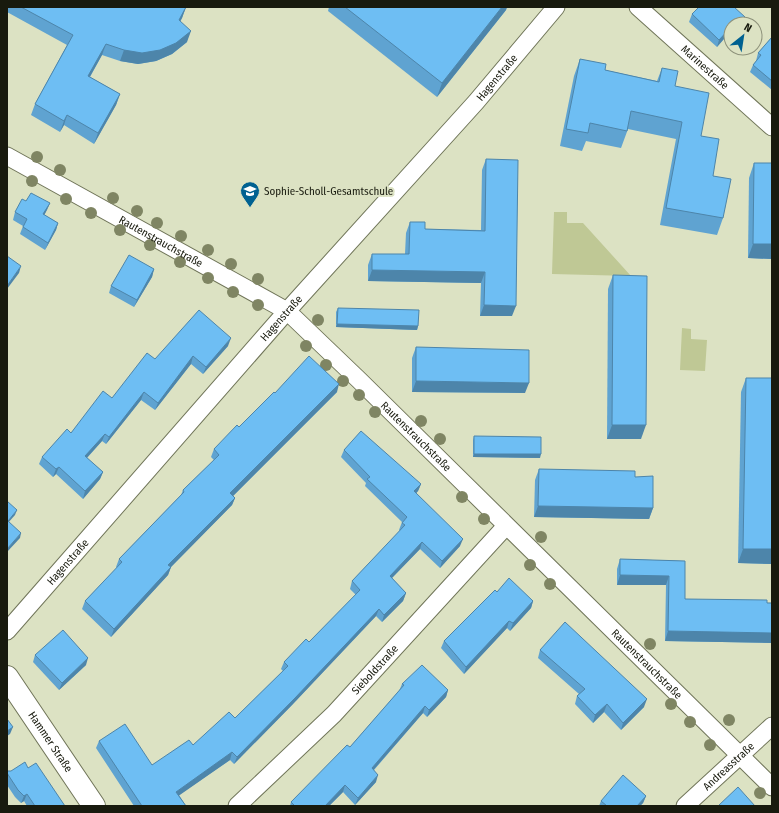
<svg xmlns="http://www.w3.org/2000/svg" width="779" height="813" font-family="'Fira Sans Condensed',sans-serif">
  <rect width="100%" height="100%" fill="#dce2c3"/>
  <g fill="#bfc895">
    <polygon points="554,212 567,212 567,223 583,223 631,276 552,274"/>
    <polygon points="682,328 691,329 691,339 707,340 705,371 680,370"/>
  </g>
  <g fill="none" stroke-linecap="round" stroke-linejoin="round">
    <g stroke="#707559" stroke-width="19">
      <g id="street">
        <path id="s1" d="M638,7L772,127"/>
        <path id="s2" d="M7,156L287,311L359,380L772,787"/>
        <path id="s3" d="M7,631L287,311L476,102L556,7"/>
        <path id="s4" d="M237,806L334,714L506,526"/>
        <path id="s5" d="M685,806L772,726"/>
      </g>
    </g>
    <g stroke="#707559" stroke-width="24">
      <g id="secondary">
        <path id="s6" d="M7,677L94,806"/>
      </g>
    </g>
    <use href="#street" stroke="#fff" stroke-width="17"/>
    <use href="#secondary" stroke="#fff" stroke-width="22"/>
  </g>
  <g fill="#7f8563">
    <circle cx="37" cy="157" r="6"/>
    <circle cx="60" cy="170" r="6"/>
    <circle cx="32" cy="181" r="6"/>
    <circle cx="113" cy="198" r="6"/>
    <circle cx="66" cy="199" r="6"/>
    <circle cx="137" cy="211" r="6"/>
    <circle cx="91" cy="213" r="6"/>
    <circle cx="157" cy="223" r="6"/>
    <circle cx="120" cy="230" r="6"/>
    <circle cx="181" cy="236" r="6"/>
    <circle cx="150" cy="245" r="6"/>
    <circle cx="208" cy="250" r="6"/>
    <circle cx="180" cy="262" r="6"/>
    <circle cx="231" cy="264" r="6"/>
    <circle cx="208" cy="278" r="6"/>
    <circle cx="258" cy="279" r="6"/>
    <circle cx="233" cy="292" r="6"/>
    <circle cx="258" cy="305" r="6"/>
    <circle cx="318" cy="320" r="6"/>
    <circle cx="306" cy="346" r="6"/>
    <circle cx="326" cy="365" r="6"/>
    <circle cx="343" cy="381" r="6"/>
    <circle cx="359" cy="395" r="6"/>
    <circle cx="375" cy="412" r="6"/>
    <circle cx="421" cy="421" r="6"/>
    <circle cx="440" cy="439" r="6"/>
    <circle cx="462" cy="497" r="6"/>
    <circle cx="484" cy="519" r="6"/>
    <circle cx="541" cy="537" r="6"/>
    <circle cx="530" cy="565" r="6"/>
    <circle cx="550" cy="584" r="6"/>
    <circle cx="650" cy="644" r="6"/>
    <circle cx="671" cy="704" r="6"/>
    <circle cx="729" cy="720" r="6"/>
    <circle cx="690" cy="722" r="6"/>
    <circle cx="710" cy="745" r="6"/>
    <circle cx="760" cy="793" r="6"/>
  </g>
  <g fill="#5fa3d1">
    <polygon points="7,7 186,7 182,18 180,22 187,42 172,54 156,61 138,64 120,61 102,55 90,77 120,94 116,105 94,144 64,125 60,132 31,115 35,104 67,45 7,12"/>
    <polygon points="329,7 507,7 506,10 437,97 328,11"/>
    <polygon points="692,14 745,17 742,24 731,24 731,35 729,33 717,47 689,22"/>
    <polygon points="772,37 772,90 750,72 753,65 756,61 758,53"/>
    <polygon points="580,59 605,70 657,81 662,68 675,86 701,136 713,176 723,218 717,235 660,225 676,139 628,129 621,148 586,141 582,151 560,146 574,76"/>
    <polygon points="486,159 512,316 480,316 481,283 368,281 368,265 372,254 405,254 406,233 410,222 425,229 481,230 482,170"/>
    <polygon points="754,163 772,163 772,259 748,258 749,178"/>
    <polygon points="26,201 50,203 44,215 58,223 56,230 45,250 20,234 23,226 13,220 15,212"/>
    <polygon points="154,269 152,277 134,307 109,293 111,286"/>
    <polygon points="613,275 641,439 607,439 608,289"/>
    <polygon points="338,308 418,326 417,330 336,327 336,312"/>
    <polygon points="228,346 203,374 191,364 155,410 141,400 106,444 102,441 87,458 103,472 100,479 83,499 56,474 53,477 39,464 42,457 112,398 155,359"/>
    <polygon points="416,347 525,393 412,392 412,358"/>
    <polygon points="746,378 772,564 738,563 741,392"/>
    <polygon points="337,392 233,496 235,498 232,505 171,567 168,575 111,637 82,609 85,601 117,568 116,567 119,559 181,495 183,490 214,460 211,457 214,449 239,427 275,393"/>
    <polygon points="474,436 540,458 473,457 473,440"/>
    <polygon points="344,450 421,484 418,491 416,493 460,546 440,568 420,549 392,578 406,593 403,601 382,622 376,616 292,705 234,764 230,760 179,795 186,806 134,806 96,748 99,741 152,765 193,745 235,718 283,671 281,669 284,662 309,642 356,595 350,589 352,581 400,531 399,530 402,522 365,486 366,483 341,457"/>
    <polygon points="539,469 635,477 653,508 649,519 534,517 535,480"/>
    <polygon points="620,559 685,561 685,599 772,603 772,643 665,641 666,585 617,585 617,569"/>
    <polygon points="497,592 533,601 531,608 510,631 507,628 464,674 441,648 444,641"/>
    <polygon points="540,650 644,707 621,730 604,712 593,723 575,704 577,696 579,694 538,658"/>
    <polygon points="35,655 86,665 59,690 33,662"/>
    <polygon points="402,684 448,690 446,697 427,717 423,713 374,770 376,782 355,805 343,792 329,806 290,806 291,802 350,747 399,691"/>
    <polygon points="28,768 65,806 27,806 24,801 21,803 15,797 7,785 7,773 11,771"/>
    <polygon points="646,796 643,803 640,806 599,806 601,801"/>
  </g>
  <g fill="#4d85aa">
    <polygon points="186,7 182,18 175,31 179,20"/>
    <polygon points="502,7 507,7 506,10 437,97 442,83"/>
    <polygon points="745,17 742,24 738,24"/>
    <polygon points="731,27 729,33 717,47 719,40"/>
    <polygon points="191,31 187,42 172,54 156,61 138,64 120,61 124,50"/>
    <polygon points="106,44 102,55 84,87 88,76"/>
    <polygon points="120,94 116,105 94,144 98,133"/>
    <polygon points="67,115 64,125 60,132 64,121"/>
    <polygon points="50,203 47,210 41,221 43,214"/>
    <polygon points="58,223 56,230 45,250 48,243"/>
    <polygon points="753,244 772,244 772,259 748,258"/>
    <polygon points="21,266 19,273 7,289 7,286"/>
    <polygon points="154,269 152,277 134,307 137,300"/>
    <polygon points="372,270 485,272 481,283 368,281"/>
    <polygon points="484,305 516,306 512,316 480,316"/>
    <polygon points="337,324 418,326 417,330 336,327"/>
    <polygon points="231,338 228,346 203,374 206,367"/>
    <polygon points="193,356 191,364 155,410 158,403"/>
    <polygon points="416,381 529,383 525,393 412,392"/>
    <polygon points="339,384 337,392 228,501 230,493"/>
    <polygon points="144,392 141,400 106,444 109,437"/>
    <polygon points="612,425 646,425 641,439 607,439"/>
    <polygon points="105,434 102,441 82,463 85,456"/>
    <polygon points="474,454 541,454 540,458 473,457"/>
    <polygon points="59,467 56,474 53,477 56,469"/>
    <polygon points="103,472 100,479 83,499 85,491"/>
    <polygon points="421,484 418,491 412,498 414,491"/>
    <polygon points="235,498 232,505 171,567 168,575 111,637 114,629 168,565"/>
    <polygon points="538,506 653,508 649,519 534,517"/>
    <polygon points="17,510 15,515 7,524 8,521"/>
    <polygon points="21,533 20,538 7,552 7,549"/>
    <polygon points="463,539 460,546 440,568 442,561"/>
    <polygon points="422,542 420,549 387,583 390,576"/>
    <polygon points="743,549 772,549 772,564 738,563"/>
    <polygon points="620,575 669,576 666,585 617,585"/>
    <polygon points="406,593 403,601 382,622 384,615"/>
    <polygon points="533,601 531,608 510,631 513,623"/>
    <polygon points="379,609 376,616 292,705 234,764 237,757"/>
    <polygon points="509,621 507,628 464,674 466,667"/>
    <polygon points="668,631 772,633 772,643 665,641"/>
    <polygon points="88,658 86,665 59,690 62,683"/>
    <polygon points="448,690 446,697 427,717 429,710"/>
    <polygon points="647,699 644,707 621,730 623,723"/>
    <polygon points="607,704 604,712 593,723 595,715"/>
    <polygon points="425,706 423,713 369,775 372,768"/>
    <polygon points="13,727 10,734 7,736 7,731"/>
    <polygon points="232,752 230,760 174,799 176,792"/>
    <polygon points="378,775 376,782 355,805 358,798"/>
    <polygon points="345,785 343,792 329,806 325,806"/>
    <polygon points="27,794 24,801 21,803 24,796"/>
    <polygon points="646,796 643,803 640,806 637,806"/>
  </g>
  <g fill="#6ebef3" stroke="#4d85aa">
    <polygon points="21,7 186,7 179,20 191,31 176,43 160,50 142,53 124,50 106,44 88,76 120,94 98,133 67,115 64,121 35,104 73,35"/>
    <polygon points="345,7 502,7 442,83"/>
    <polygon points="699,7 734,7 745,17 738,24 731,24 731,27 719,40 692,14"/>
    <polygon points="772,37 772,81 753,65 761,55 758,53"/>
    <polygon points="580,59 606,64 605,70 659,82 662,68 678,71 675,86 709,93 701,136 719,139 713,176 731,179 723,218 666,208 682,122 631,111 627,131 590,123 588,133 566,129"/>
    <polygon points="486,159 518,160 516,306 484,305 485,272 372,270 372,254 409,254 410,222 425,222 425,229 485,231"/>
    <polygon points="754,163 772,163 772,244 753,244"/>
    <polygon points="31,193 50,203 43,214 58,223 48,243 23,227 27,219 15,212 22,199 26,201"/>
    <polygon points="129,255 154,269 137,300 111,286"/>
    <polygon points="7,256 21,266 7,286"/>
    <polygon points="613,275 647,276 646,425 612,425"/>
    <polygon points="338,308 419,310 418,326 337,324"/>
    <polygon points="199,310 231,338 206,367 193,356 158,403 144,392 109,437 105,434 85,456 103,472 85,491 59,467 56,469 42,457 67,429 71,433 103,391 112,398 147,353 155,359"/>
    <polygon points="416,347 529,350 529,383 416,381"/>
    <polygon points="309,356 339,384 230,493 235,498 168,565 171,567 114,629 85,601 122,562 119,559 184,492 183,490 219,455 214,449 237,425 239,427 274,392 275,393"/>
    <polygon points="746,378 772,378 772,549 743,549"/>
    <polygon points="361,431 421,484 414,491 463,539 442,561 422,542 390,576 406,593 384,615 379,609 295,698 237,757 232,752 176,792 186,806 142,806 99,741 125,724 152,765 189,740 193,745 229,712 235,718 288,666 284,662 306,639 309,642 360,590 352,581 405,525 402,523 407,517 367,479 370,477 344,450"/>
    <polygon points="474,436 541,437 541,454 474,454"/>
    <polygon points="539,469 635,471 635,477 653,476 653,508 538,506"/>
    <polygon points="7,501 17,510 8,521 21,533 7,549"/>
    <polygon points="620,559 685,561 685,599 767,600 767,603 772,603 772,633 668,631 669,576 620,575"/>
    <polygon points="509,578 533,601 513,623 509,621 466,667 444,641 495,590 497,592"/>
    <polygon points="565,622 647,699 623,723 607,704 595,715 577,696 585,689 540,650"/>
    <polygon points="63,630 88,658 62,683 35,655"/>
    <polygon points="422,665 448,690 429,710 425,706 372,768 378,775 358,798 345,785 325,806 295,806 291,802 347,745 350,747 404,685 402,684"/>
    <polygon points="7,719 13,727 7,731"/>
    <polygon points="25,762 28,768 36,763 65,806 35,806 27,794 24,796 18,790 7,773 7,771 11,771"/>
    <polygon points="623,775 646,796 637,806 607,806 601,801"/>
    <polygon points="738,787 755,806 718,806"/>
  </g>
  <defs>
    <g id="school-pin" transform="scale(1)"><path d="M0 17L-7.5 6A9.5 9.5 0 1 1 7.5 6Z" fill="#006191" stroke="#dce2c3"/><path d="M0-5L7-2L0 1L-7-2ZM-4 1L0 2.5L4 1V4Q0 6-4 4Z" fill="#fff"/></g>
  </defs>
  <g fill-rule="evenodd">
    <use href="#school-pin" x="250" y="191"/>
  </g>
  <g text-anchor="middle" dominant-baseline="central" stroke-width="4" stroke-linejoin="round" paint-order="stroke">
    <g font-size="11" fill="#181a0e" stroke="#dce2c3">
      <text stroke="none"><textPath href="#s1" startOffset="90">Marinestraße</textPath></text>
      <text stroke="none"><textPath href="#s3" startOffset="739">Hagenstraße</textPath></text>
      <text stroke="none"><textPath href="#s2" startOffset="176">Rautenstrauchstraße</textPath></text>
      <text stroke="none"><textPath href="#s3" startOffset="416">Hagenstraße</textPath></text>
      <text stroke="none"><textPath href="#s2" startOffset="500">Rautenstrauchstraße</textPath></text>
      <text stroke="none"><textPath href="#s3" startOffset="92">Hagenstraße</textPath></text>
      <text stroke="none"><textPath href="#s2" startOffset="824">Rautenstrauchstraße</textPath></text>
      <text stroke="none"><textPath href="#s4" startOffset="194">Sieboldstraße</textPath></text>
      <text stroke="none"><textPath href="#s6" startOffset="78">Hammer Straße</textPath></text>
      <text stroke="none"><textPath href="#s5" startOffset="59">Andreasstraße</textPath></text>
    </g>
    <g font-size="11" fill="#181a0e" stroke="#dce2c3" text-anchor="start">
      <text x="264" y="191">Sophie-Scholl-Gesamtschule</text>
    </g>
  </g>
  <rect width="779" height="813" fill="none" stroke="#181a0e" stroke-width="16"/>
  <g transform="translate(743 36) rotate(30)"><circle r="19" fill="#dce2c3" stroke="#8e927b"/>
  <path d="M0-3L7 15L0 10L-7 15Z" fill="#006191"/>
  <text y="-6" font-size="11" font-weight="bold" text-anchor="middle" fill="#181a0e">N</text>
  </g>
</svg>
